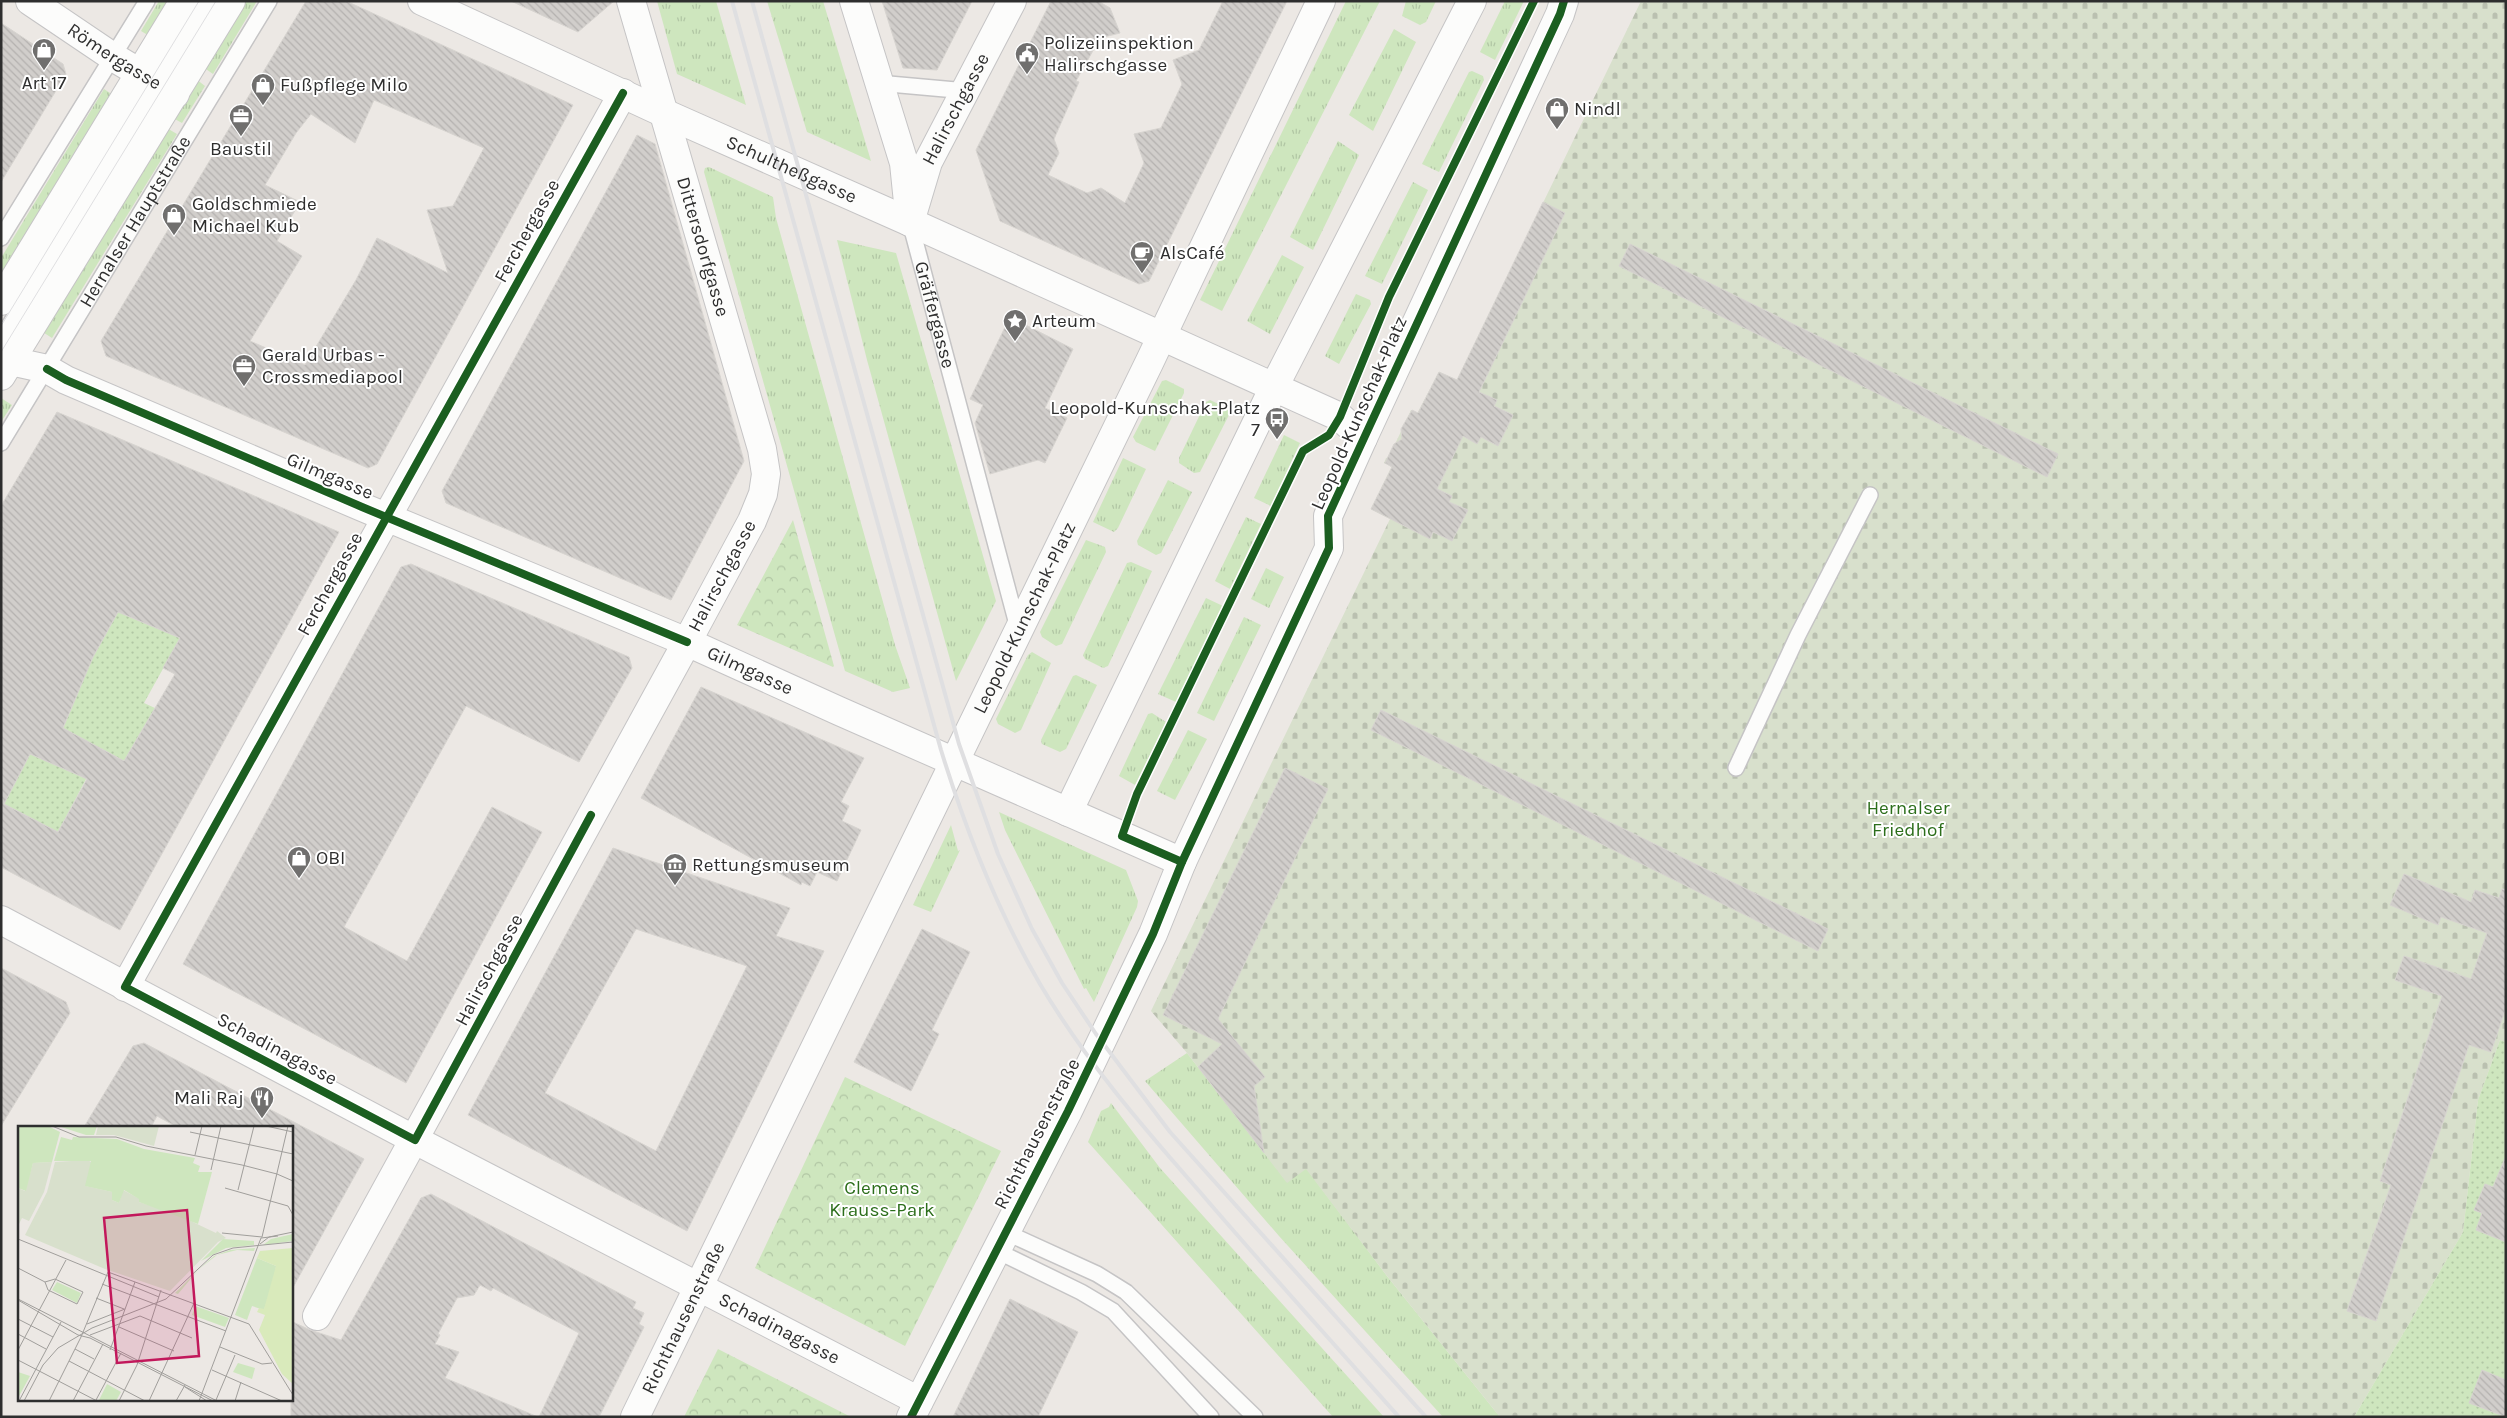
<svg xmlns="http://www.w3.org/2000/svg" width="2507" height="1418" font-family="Karla,sans-serif">
  <defs>
    <pattern id="grass-tufts" width="24" height="20" patternUnits="userSpaceOnUse" patternTransform="scale(1.25)"><rect width="24" height="20" fill="#cee6be"/><path d="M3 7l-1-3M5 7V3M7 7l1-3M15 17l-1-3M17 17v-4M19 17l1-3" fill="none" stroke="#b1c6a4"/></pattern>
    <pattern id="cemetery-stones" width="16" height="16" patternUnits="userSpaceOnUse" patternTransform="scale(1.25)"><rect width="16" height="16" fill="#d8e0cc"/><path d="M2 7V4a2 2 0 0 1 4 0v3zM10 15v-3a2 2 0 0 1 4 0v3z" fill="#bac0b0"/></pattern>
    <pattern id="park-crowns" width="20" height="18" patternUnits="userSpaceOnUse" patternTransform="scale(1.25)"><rect width="20" height="18" fill="#cee6be"/><path d="M2 6a3 3 0 1 1 6 0M12 15a3 3 0 1 1 6 0" fill="none" stroke="#b1c6a4"/></pattern>
    <pattern id="garden-dots" width="8" height="8" patternUnits="userSpaceOnUse" patternTransform="scale(1.25)"><rect width="8" height="8" fill="#cee6be"/><path d="M2 2h.1M6 6h.1" fill="none" stroke="#b1c6a4" stroke-width="1.8" stroke-linecap="round"/></pattern>
    <pattern id="building-back-hatch" width="6" height="6" patternUnits="userSpaceOnUse" patternTransform="scale(1.25)"><rect width="6" height="6" fill="#d1cecb"/><path d="M-1 5l2 2M0 0l6 6M5-1l2 2" fill="none" stroke="#b4b1af"/></pattern>
  </defs>
  <rect width="100%" height="100%" fill="#ece8e4"/>
  <g fill="url(#grass-tufts)">
    <polygon points="159,1 172,1 151,37 141,31"/>
    <polygon points="244,1 257,1 213,74 203,67"/>
    <polygon points="657,1 716,1 746,105 677,74"/>
    <polygon points="767,1 823,1 871,161 807,132"/>
    <polygon points="1346,1 1380,1 1222,311 1200,300"/>
    <polygon points="1406,1 1436,1 1426,22 1420,25 1402,16"/>
    <polygon points="1505,1 1524,1 1495,60 1480,52"/>
    <polygon points="1394,29 1416,42 1373,131 1349,115"/>
    <polygon points="1472,71 1483,76 1484,80 1439,172 1422,164 1469,72"/>
    <polygon points="196,79 205,86 182,123 173,118"/>
    <polygon points="104,89 116,97 1,284 1,258"/>
    <polygon points="165,127 177,134 52,338 41,331"/>
    <polygon points="1338,141 1359,155 1313,250 1290,237"/>
    <polygon points="709,167 773,197 776,218 895,645 910,688 893,692 845,671 704,172 705,168"/>
    <polygon points="1413,182 1428,190 1382,284 1365,276"/>
    <polygon points="837,240 896,253 996,601 956,681 867,360"/>
    <polygon points="1282,255 1304,267 1270,334 1247,321"/>
    <polygon points="1356,294 1370,300 1371,304 1339,364 1325,356"/>
    <polygon points="1166,380 1184,389 1184,393 1155,451 1136,442 1133,437 1162,381"/>
    <polygon points="1,398 12,405 1,422"/>
    <polygon points="1210,400 1227,408 1230,413 1200,472 1194,473 1179,463 1179,458 1206,402"/>
    <polygon points="1284,435 1300,443 1271,506 1254,498"/>
    <polygon points="1123,458 1146,469 1118,528 1114,532 1093,522"/>
    <polygon points="1168,480 1192,492 1161,553 1156,555 1138,545 1137,541"/>
    <polygon points="1246,517 1261,524 1230,589 1215,581"/>
    <polygon points="1086,540 1105,547 1106,552 1062,644 1056,646 1042,637 1040,632"/>
    <polygon points="1131,562 1152,571 1108,666 1103,668 1085,659 1083,655 1127,563"/>
    <polygon points="1266,568 1284,577 1269,608 1251,599"/>
    <polygon points="1206,598 1223,606 1176,702 1158,694"/>
    <polygon points="1244,617 1261,625 1214,721 1197,713"/>
    <polygon points="1032,652 1051,663 1021,730 1015,733 998,724 996,719 1028,655"/>
    <polygon points="1076,675 1097,685 1066,749 1060,752 1042,744 1041,740 1073,676"/>
    <polygon points="1152,713 1166,722 1135,785 1119,776 1148,714"/>
    <polygon points="1188,730 1207,739 1175,800 1157,791"/>
    <polygon points="999,812 1126,870 1138,901 1137,907 1094,1002 1086,988 1084,989 1005,830"/>
    <polygon points="951,825 958,851 960,850 931,912 913,905"/>
    <polygon points="1187,1053 1287,1182 1306,1168 1387,1276 1500,1417 1443,1417 1279,1236 1145,1081"/>
    <polygon points="1111,1103 1160,1168 1384,1417 1333,1417 1088,1142 1101,1111 1109,1107"/>
  </g>
  <polygon fill="url(#cemetery-stones)" points="1641,1 2506,1 2506,1042 2500,1040 2478,1100 2463,1232 2354,1417 1500,1417 1387,1276 1306,1169 1287,1183 1187,1053 1151,1011 1390,519 1371,509 1392,466 1384,463 1386,458 1389,457 1411,410 1417,414 1439,372 1457,380"/>
  <g fill="url(#park-crowns)">
    <polygon points="793,520 834,666 833,667 737,625"/>
    <polygon points="845,1077 1001,1151 905,1346 755,1268"/>
    <polygon points="718,1349 851,1417 684,1417"/>
  </g>
  <g fill="url(#garden-dots)">
    <polygon points="118,612 180,638 144,703 155,708 124,761 102,749 58,832 4,804 30,754 49,762 84,678 82,677"/>
    <polygon points="2500,1040 2506,1042 2506,1417 2354,1417 2463,1232 2478,1100"/>
  </g>
  <g fill="url(#building-back-hatch)" stroke="#d7d4d0" fill-rule="evenodd">
    <path d="M306,1H346L573,105L377,464L368,468L106,356L101,341ZM374,100L484,148L453,206L427,210L448,273L377,238L356,280L305,365L250,341L302,256L277,241L300,202L265,185L296,133L311,114L355,143Z"/>
    <polygon points="511,1 614,1 578,32"/>
    <polygon points="882,1 972,1 937,70 903,68"/>
    <polygon points="1051,1 1098,1 1110,8 1120,33 1100,38 1076,81 1079,82 1054,139 1059,153 1048,175 1087,193 1101,188 1125,203 1144,163 1134,134 1161,128 1182,84 1173,60 1199,50 1223,1 1287,1 1149,281 1139,284 1000,221 976,150"/>
    <polygon points="1,23 63,64 66,74 1,182"/>
    <polygon points="637,135 655,144 744,461 671,600 446,503 442,491"/>
    <polygon points="1543,202 1565,213 1479,392 1497,400 1494,406 1513,415 1498,446 1481,437 1477,444 1463,436 1437,489 1452,496 1449,502 1468,510 1452,541 1433,532 1430,539 1371,509 1392,467 1385,463 1394,444 1402,439 1401,429 1412,410 1418,413 1439,372 1457,380"/>
    <polygon points="1630,244 2058,454 2047,477 1619,266"/>
    <polygon points="1010,317 1073,349 1045,408 1067,418 1045,463 1038,460 990,474 975,423 983,405 970,399"/>
    <path d="M57,412L339,532L120,930L1,867V506ZM118,612L180,638L163,668L175,674L124,761L63,728L93,657ZM30,754L87,779L58,832L4,804Z"/>
    <polygon points="411,564 629,657 632,668 579,762 466,706 344,927 407,961 492,807 542,832 406,1083 183,964 401,567"/>
    <polygon points="701,687 864,758 841,802 849,806 842,821 861,830 837,881 817,872 810,886 802,882 801,885 641,798"/>
    <polygon points="1381,710 1828,929 1818,951 1371,730"/>
    <polygon points="1285,768 1328,789 1218,1019 1265,1077 1254,1086 1264,1153 1198,1067 1222,1044 1163,1015"/>
    <path d="M613,848L790,908L776,936L824,951L687,1231L468,1115ZM636,929L747,966L656,1151L545,1093Z"/>
    <polygon points="2404,874 2471,902 2475,890 2499,898 2502,889 2506,890 2506,1008 2491,1052 2469,1045 2376,1321 2347,1311 2391,1185 2380,1181 2442,996 2395,980 2404,956 2471,979 2487,933 2441,917 2438,925 2390,905"/>
    <polygon points="922,929 970,952 932,1030 939,1034 911,1091 854,1062"/>
    <polygon points="1,968 66,1002 70,1013 1,1126"/>
    <polygon points="144,1043 364,1159 291,1291 291,1127 177,1127 157,1116 151,1127 84,1127 133,1046"/>
    <polygon points="2505,1158 2506,1158 2506,1242 2476,1230 2482,1213 2474,1210 2485,1184 2493,1187"/>
    <polygon points="431,1194 636,1302 633,1308 644,1313 639,1324 644,1327 599,1417 539,1417 579,1333 493,1288 491,1291 480,1285 474,1295 457,1298 438,1334 440,1335 435,1344 459,1352 445,1378 538,1417 291,1417 291,1321 310,1330 341,1340 421,1198"/>
    <polygon points="1010,1299 1078,1332 1038,1417 953,1417"/>
    <polygon points="2482,1370 2506,1380 2506,1417 2469,1403"/>
  </g>
  <g fill="none" stroke-linecap="round" stroke-linejoin="round">
    <g stroke="#c5c4c5" stroke-width="18">
      <g id="service">
        <polyline points="878,83 967,91"/>
        <path id="s1" d="M910,222L1018,628"/>
        <polyline points="1,238 147,1"/>
        <polyline points="1,339 208,1"/>
        <path id="s2" d="M1,443L269,1"/>
        <polyline points="1736,768 1798,635 1870,495"/>
        <polyline points="1005,1232 1097,1274 1126,1292 1255,1417"/>
        <polyline points="997,1251 1081,1292 1113,1311 1211,1417"/>
      </g>
    </g>
    <g stroke="#c5c4c5" stroke-width="30">
      <g id="minor">
        <path id="s3" d="M30,1L113,57L175,94"/>
        <path id="s4" d="M422,1L664,113L910,222L928,162L1012,1"/>
        <polyline points="1,359 47,369 66,380 362,507 687,642 317,1316"/>
        <polyline points="1363,438 1560,14 1564,1"/>
        <polyline points="1068,812 1274,387 1472,1"/>
        <path id="s5" d="M1,920L415,1140L919,1401"/>
        <polyline points="125,987 623,93"/>
        <path id="s6" d="M635,1417L1149,363L1321,1"/>
      </g>
    </g>
    <g stroke="#c5c4c5" stroke-width="30">
      <g id="tertiary">
        <path id="s7" d="M631,1L762,449L766,474L763,494L752,521L687,642L839,711L1182,862"/>
        <polyline points="854,1 904,163 910,222 1340,417 1363,438 1328,516 1329,548 1182,862 1153,934 1068,1111 911,1417"/>
      </g>
    </g>
    <g stroke="#c5c4c5" stroke-width="30">
      <g id="secondary">
        <polyline points="1,301 184,1"/>
        <polyline points="1,376 231,1"/>
      </g>
    </g>
    <use href="#service" stroke="#fcfcfb" stroke-width="15"/>
    <use href="#minor" stroke="#fcfcfb" stroke-width="28"/>
    <use href="#tertiary" stroke="#fcfcfb" stroke-width="28"/>
    <use href="#secondary" stroke="#fcfcfb" stroke-width="28"/>
    <g stroke="#dfdfe1" stroke-width="1">
      <polyline points="1,326 199,1"/>
      <polyline points="1,352 216,1"/>
    </g>
    <g stroke="#dfdfe1" stroke-width="4">
      <path d="M732,1L941,750C966,831 997,910 1040,984C1085,1060 1142,1126 1200,1192C1265,1268 1332,1342 1399,1417"/>
      <polyline points="752,1 959,744 998,854 1032,929 1062,983 1096,1034 1170,1132 1426,1417"/>
    </g>
    <g stroke="#fff" stroke-width="11">
      <g id="cycleway">
        <polyline points="47,369 66,380 362,507 687,642"/>
        <polyline points="591,815 415,1140 125,987 623,93"/>
        <polyline points="1182,862 1122,836 1137,794 1303,451 1329,435 1340,417 1389,297 1534,1"/>
        <polyline points="911,1417 1068,1111 1153,934 1182,862 1329,548 1328,516 1560,14 1564,1"/>
      </g>
    </g>
    <use href="#cycleway" stroke="#1b5e20" stroke-width="8"/>
  </g>
  <defs>
    <g id="shop-pin" transform="scale(1.25)"><path d="M0 17L-7.5 6A9.5 9.5 0 1 1 7.5 6Z" fill="#706f6e" stroke="#fff"/><path d="M-5-2.5h2.3a2.7 3.5 0 0 1 5.4 0H5L5.5 6h-11ZM-1.5-2.5h3a1.5 2.3 0 0 0-3 0Z" fill="#fff"/></g>
    <g id="civic-pin" transform="scale(1.25)"><path d="M0 17L-7.5 6A9.5 9.5 0 1 1 7.5 6Z" fill="#706f6e" stroke="#fff"/><path d="M-.6-6.5H3V-4.5H.6V-3L4-1V1h2V6H-6V1h2V-1L-.6-3ZM-1.2 2.5V6h2.4V2.5Z" fill="#fff"/></g>
    <g id="office-pin" transform="scale(1.25)"><path d="M0 17L-7.5 6A9.5 9.5 0 1 1 7.5 6Z" fill="#706f6e" stroke="#fff"/><path d="M-6-3h4V-5.5h4V-3h4V5H-6ZM-1-4.5V-3h2v-1.5ZM-6 0V1H6V0Z" fill="#fff"/></g>
    <g id="cafe-pin" transform="scale(1.25)"><path d="M0 17L-7.5 6A9.5 9.5 0 1 1 7.5 6Z" fill="#706f6e" stroke="#fff"/><path d="M-5.5-4.5H6V0H3Q3 3.5 0 3.5H-2.5Q-5.5 3.5-5.5 0ZM3-3.2v2h1.7v-2ZM-6 4.5H4V6H-6Z" fill="#fff"/></g>
    <g id="sight-pin" transform="scale(1.25)"><path d="M0 17L-7.5 6A9.5 9.5 0 1 1 7.5 6Z" fill="#706f6e" stroke="#fff"/><path d="M0-6L1.8-2.2L6-1.7L2.9 1.2L3.7 5.4L0 3.3L-3.7 5.4L-2.9 1.2L-6-1.7L-1.8-2.2Z" fill="#fff"/></g>
    <g id="bus-pin" transform="scale(1.25)"><path d="M0 17L-7.5 6A9.5 9.5 0 1 1 7.5 6Z" fill="#706f6e" stroke="#fff"/><path d="M-5-6H5V4H4V6H2V4H-2V6H-4V4H-5ZM-3.5-4V0h7V-4ZM-3.5 1.2v1.5H-2V1.2ZM2 1.2v1.5H3.5V1.2Z" fill="#fff"/></g>
    <g id="museum-pin" transform="scale(1.25)"><path d="M0 17L-7.5 6A9.5 9.5 0 1 1 7.5 6Z" fill="#706f6e" stroke="#fff"/><path d="M0-6L6-3V-2H-6V-3ZM-5-1h2V3h-2ZM-1-1h2V3h-2ZM3-1h2V3H3ZM-6 4H6V6H-6Z" fill="#fff"/></g>
    <g id="restaurant-pin" transform="scale(1.25)"><path d="M0 17L-7.5 6A9.5 9.5 0 1 1 7.5 6Z" fill="#706f6e" stroke="#fff"/><path d="M-5-6h1v4h1v-4h1v4h1v-4h1v5L-1.5 .5V6h-2V.5L-5-1ZM5-6V6H3V1.5H1.5Q1.5-4 5-6Z" fill="#fff"/></g>
  </defs>
  <g fill-rule="evenodd">
    <use href="#shop-pin" x="44" y="50"/>
    <use href="#civic-pin" x="1027" y="54"/>
    <use href="#shop-pin" x="263" y="85"/>
    <use href="#shop-pin" x="1557" y="109"/>
    <use href="#office-pin" x="241" y="116"/>
    <use href="#shop-pin" x="174" y="215"/>
    <use href="#cafe-pin" x="1142" y="253"/>
    <use href="#sight-pin" x="1015" y="321"/>
    <use href="#office-pin" x="244" y="366"/>
    <use href="#bus-pin" x="1277" y="419"/>
    <use href="#shop-pin" x="299" y="858"/>
    <use href="#museum-pin" x="675" y="865"/>
    <use href="#restaurant-pin" x="262" y="1098"/>
  </g>
  <g text-anchor="middle" dominant-baseline="central" stroke-width="4" stroke-linejoin="round" paint-order="stroke">
    <g font-size="19" fill="#2e2e2e" stroke="#fff" text-anchor="start">
      <text x="1044" y="43">Polizeiinspektion<tspan x="1044" dy="22">Halirschgasse</tspan></text>
      <text x="44" y="83" text-anchor="middle">Art 17</text>
      <text x="280" y="85">Fußpflege Milo</text>
      <text x="1574" y="109">Nindl</text>
      <text x="241" y="149" text-anchor="middle">Baustil</text>
      <text x="192" y="204">Goldschmiede<tspan x="192" dy="22">Michael Kub</tspan></text>
      <text x="1160" y="253">AlsCafé</text>
      <text x="1032" y="321">Arteum</text>
      <text x="262" y="355">Gerald Urbas -<tspan x="262" dy="22">Crossmediapool</tspan></text>
      <text x="1260" y="408" text-anchor="end">Leopold-Kunschak-Platz<tspan x="1260" dy="22">7</tspan></text>
      <text x="316" y="858">OBI</text>
      <text x="692" y="865">Rettungsmuseum</text>
      <text x="244" y="1098" text-anchor="end">Mali Raj</text>
    </g>
    <g font-size="19" fill="#2e2e2e" stroke="#fff">
      <text stroke="none"><textPath href="#s3" startOffset="101">Römergasse</textPath></text>
      <text stroke="none"><textPath href="#s4" startOffset="658">Halirschgasse</textPath></text>
      <text stroke="none"><textPath href="#s4" startOffset="406">Schultheßgasse</textPath></text>
      <text stroke="none"><textPath href="#s2" startOffset="259">Hernalser Hauptstraße</textPath></text>
      <text transform="translate(527 231) rotate(-61)">Ferchergasse</text>
      <text stroke="none"><textPath href="#s7" startOffset="256">Dittersdorfgasse</textPath></text>
      <text stroke="none"><textPath href="#s1" startOffset="96">Gräffergasse</textPath></text>
      <text transform="translate(1359 413) rotate(-66)">Leopold-Kunschak-Platz</text>
      <text transform="translate(330 476) rotate(23)">Gilmgasse</text>
      <text transform="translate(722 576) rotate(-62)">Halirschgasse</text>
      <text transform="translate(330 584) rotate(-61)">Ferchergasse</text>
      <text stroke="none"><textPath href="#s6" startOffset="889">Leopold-Kunschak-Platz</textPath></text>
      <text stroke="none"><textPath href="#s7" startOffset="748">Gilmgasse</textPath></text>
      <text transform="translate(489 970) rotate(-62)">Halirschgasse</text>
      <text transform="translate(277 1049) rotate(28)">Schadinagasse</text>
      <text transform="translate(1037 1134) rotate(-63)">Richthausenstraße</text>
      <text stroke="none"><textPath href="#s6" startOffset="110">Richthausenstraße</textPath></text>
      <text stroke="none"><textPath href="#s5" startOffset="879">Schadinagasse</textPath></text>
    </g>
    <g font-size="19" fill="#2c6e1b" stroke="#fff">
      <text x="1908" y="808">Hernalser<tspan x="1908" dy="22">Friedhof</tspan></text>
      <text x="882" y="1188">Clemens<tspan x="882" dy="22">Krauss-Park</tspan></text>
    </g>
  </g>
  <g transform="translate(18 1126)">
    <rect width="275" height="275" fill="#ece8e4"/>
    <path d="M40,0H79L76,9H68ZM275,108V115L245,119L253,113ZM237,122L236,125L219,124L199,129L181,143L160,168L157,167L182,142L196,130L212,124ZM0,246L12,250L0,272Z" fill="#cee6be"/>
    <path d="M80,0H141L136,20L96,9H78ZM70,34L74,37L68,60L94,66V74L101,77L105,64L122,73L121,76L158,88L198,107L199,105L208,112L200,116L152,165L87,143L7,109L29,66L37,36ZM34,36L26,66L11,95L4,92L0,100V62L7,65L15,37Z" fill="#d8e0cc"/>
    <path d="M239,132L258,140L257,150L246,184L234,180L229,194L217,189ZM39,156L63,167L59,177L34,164ZM177,180L211,192L207,201L174,189ZM89,258L103,266L98,275L81,274Z" fill="#cee6be"/>
    <path d="M0,0H30L42,6L34,36L15,37L8,65L0,62ZM43,11L54,14L55,11L99,13L126,23L177,32L175,37L182,40L180,46H194L180,98L121,76V73L106,64L101,77L94,74V66L67,60L73,35H36ZM205,113L236,115V119L208,122L183,135ZM220,237L237,242L234,253L215,246Z" fill="#cee6be"/>
    <path d="M275,122V258L264,248L241,204L247,189L239,186L241,182L246,183L258,140L239,132L242,125Z" fill="#d9eabb"/>
    <path fill="none" stroke="#a09e9b" stroke-width="1" d="M34,0L61,11H98L128,20L224,39L259,48L275,55M248,0L275,6M172,6L275,28M177,29L184,0M193,44L203,0M207,62L270,80L275,89M220,64L236,0M204,107L244,111L270,0M0,113L141,171M242,118L251,111L275,106M0,142L27,156M37,153L65,166L59,178L30,164L27,156ZM84,158L208,205M78,172L106,183M0,173L199,275M0,174L60,209L72,212L195,275M0,193L35,211M69,198L107,183M101,201L156,225M0,208L28,223M72,209L122,190L174,212M202,221L244,238L254,237M57,223L76,233M0,224L48,134M92,224L117,156M0,234L79,275M51,235L127,275M194,244L264,275M167,261L189,275M78,274L103,227M198,274L217,229M1,275L43,196M6,275L25,239L40,222L74,202L148,173L195,129L215,122L275,116M31,275L63,211L90,146L231,198L275,269M55,275L85,218M101,275L119,239L143,164M131,275L176,177M158,275L167,259M181,275L243,112L260,110M217,275L223,256"/>
    <path fill="#c2185b" fill-opacity="0.15" stroke="#c2185b" stroke-width="2.5" d="M169,84L181,230L99,237L86,92Z"/>
    <rect width="275" height="275" fill="none" stroke="#2e2e2e" stroke-width="2.5"/>
  </g>
  <rect width="2507" height="1418" fill="none" stroke="#2e2e2e" stroke-width="5"/>
</svg>
